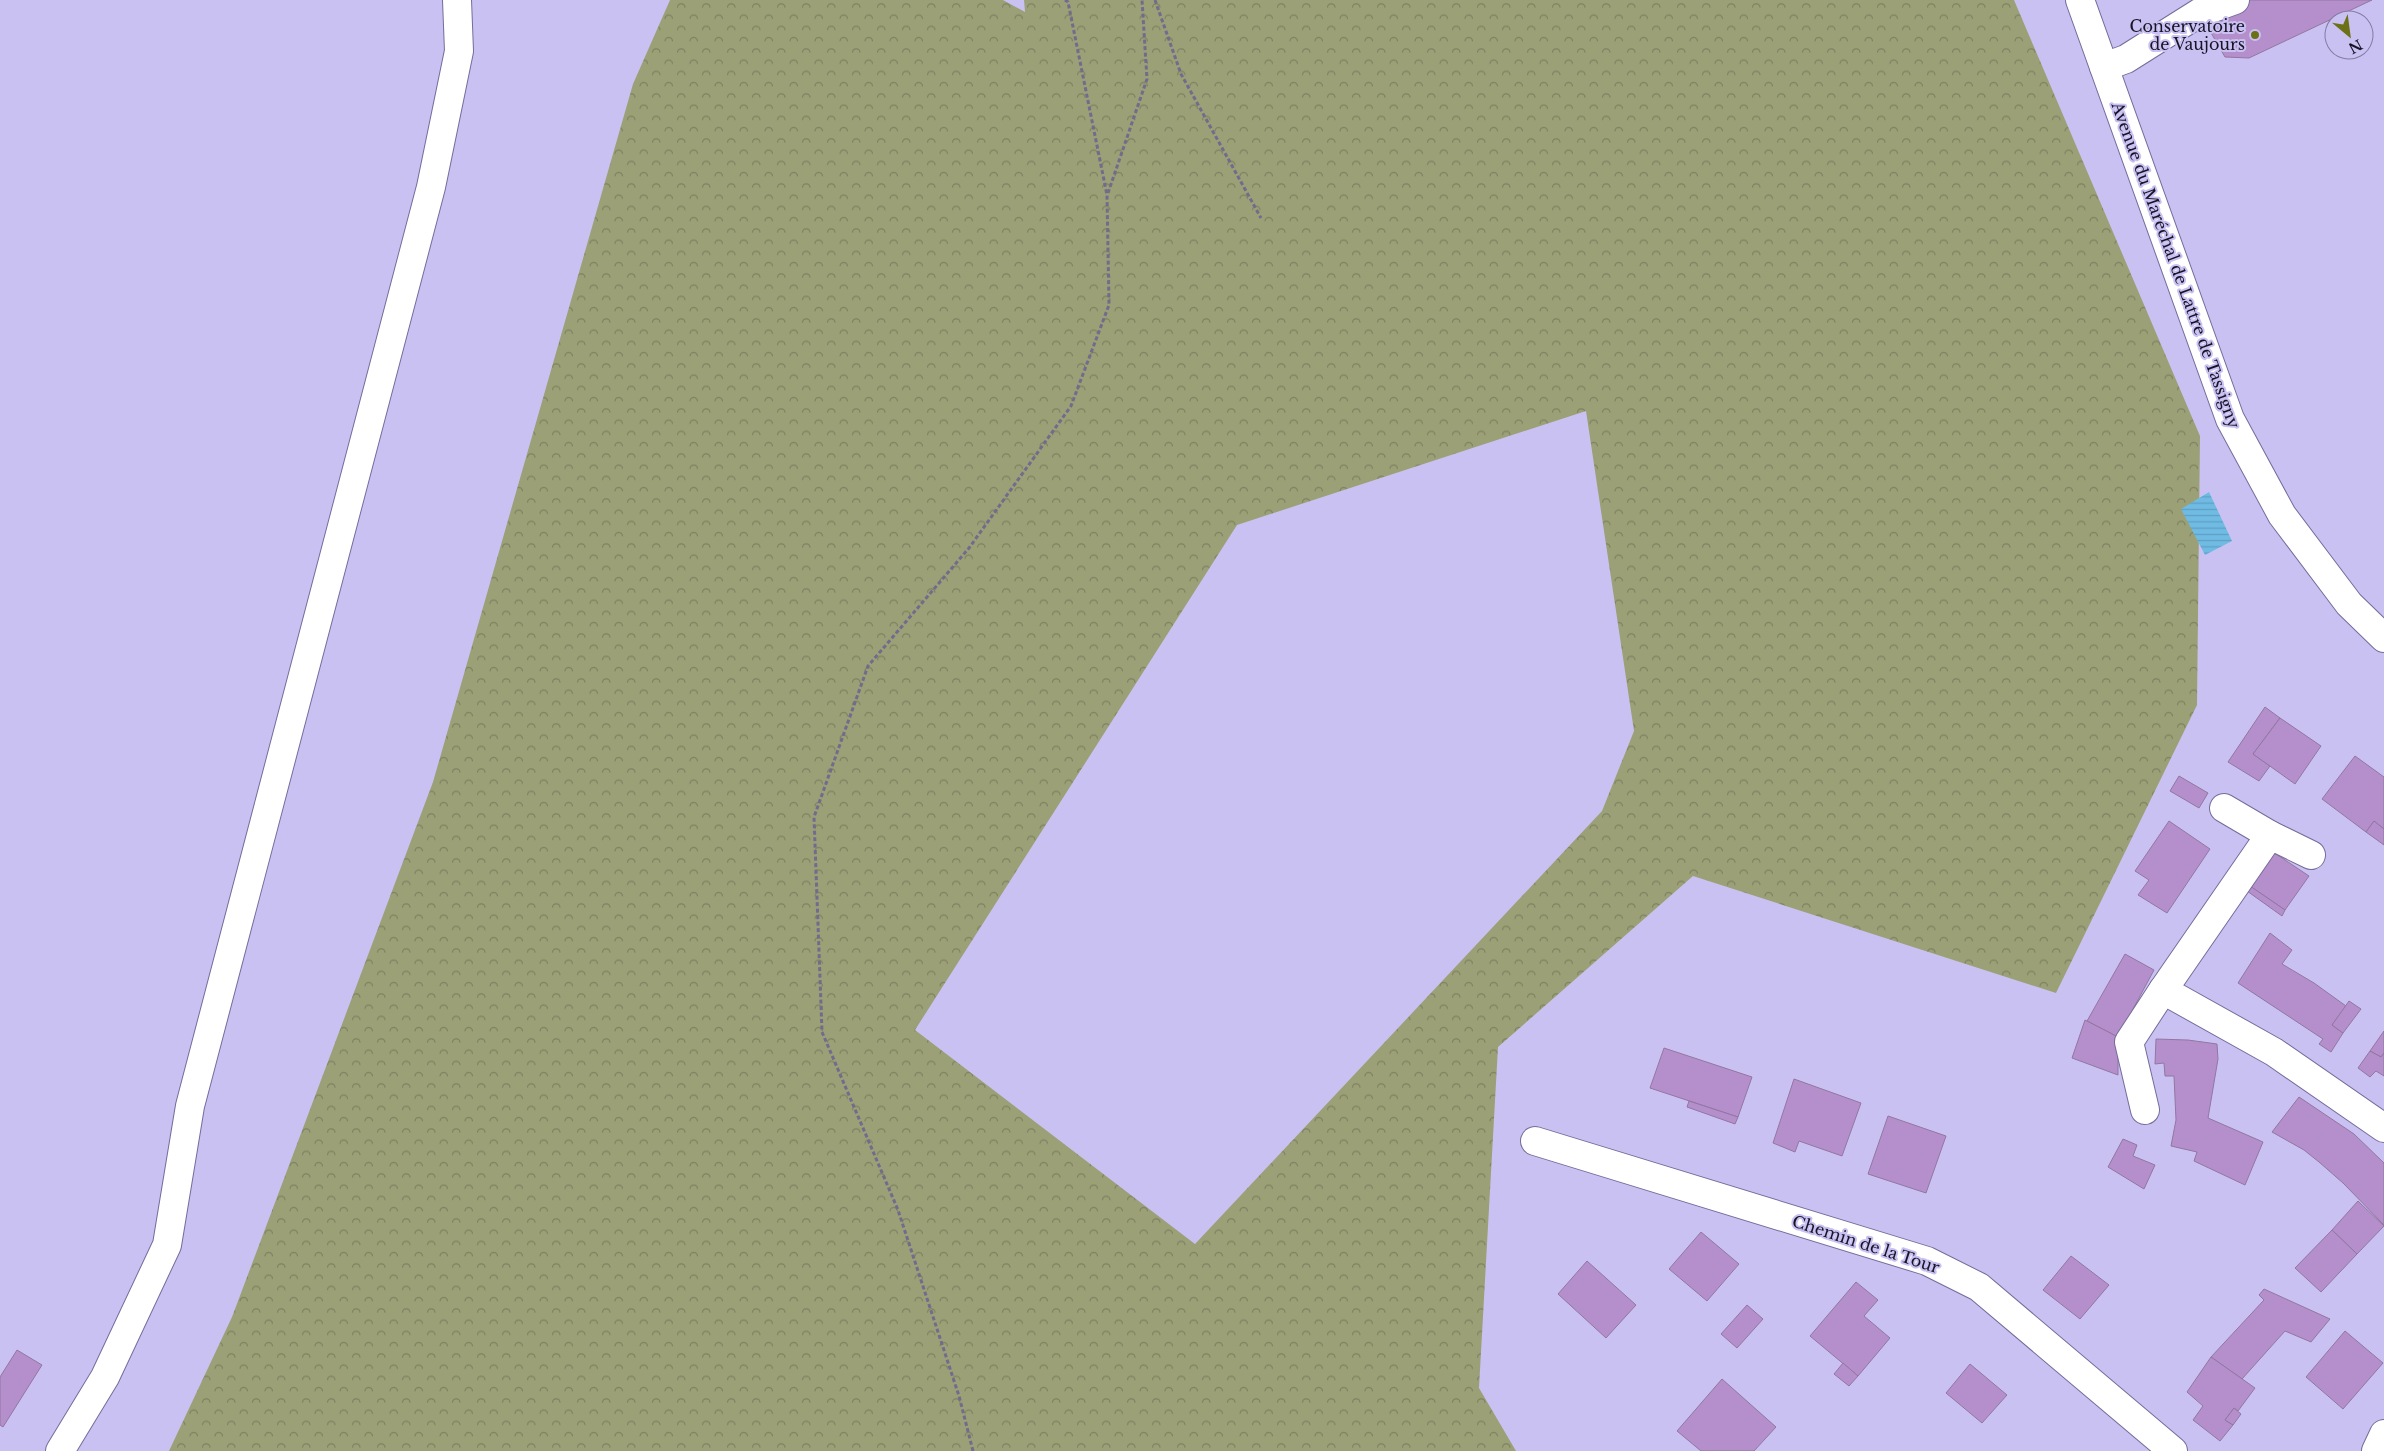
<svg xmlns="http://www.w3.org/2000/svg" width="2384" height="1451" font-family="'Libre Baskerville',serif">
  <defs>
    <pattern id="forest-crowns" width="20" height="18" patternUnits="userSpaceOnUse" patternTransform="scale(1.25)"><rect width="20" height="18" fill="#9ca076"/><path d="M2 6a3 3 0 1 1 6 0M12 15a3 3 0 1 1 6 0" fill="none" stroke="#7e8161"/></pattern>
    <pattern id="water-rules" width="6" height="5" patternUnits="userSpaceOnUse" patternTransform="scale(1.25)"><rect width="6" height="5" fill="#6fbbe3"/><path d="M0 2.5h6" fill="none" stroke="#5fa0c3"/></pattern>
  </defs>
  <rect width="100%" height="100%" fill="#cac1f3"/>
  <path fill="url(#forest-crowns)" fill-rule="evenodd" d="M670,0H1003L1025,12L1024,0H2014L2200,436L2197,705L2056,993L1693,876L1498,1047L1479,1388L1516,1451H169L232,1317L433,782L633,84ZM1586,411L1634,731L1602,811L1195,1244L915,1030L1237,525Z"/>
  <polygon fill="url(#water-rules)" points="2209,492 2232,541 2205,555 2181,509"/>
  <g fill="#b58fcb" stroke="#9177a1">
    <polygon points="2192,0 2372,0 2249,58 2225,57"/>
    <polygon points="2265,707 2280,718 2253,754 2270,766 2259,781 2228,762"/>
    <polygon points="2280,718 2321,746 2295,784 2253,754"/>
    <polygon points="2355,756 2384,777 2384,829 2374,821 2366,832 2322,799"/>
    <polygon points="2179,776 2208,793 2199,808 2170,791"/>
    <polygon points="2169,821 2210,849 2167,913 2138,895 2149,880 2135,871"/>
    <polygon points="2374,821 2384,829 2384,845 2366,832"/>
    <polygon points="2273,852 2309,876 2285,910 2250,886"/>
    <polygon points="2250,886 2285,910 2282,916 2247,891"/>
    <polygon points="2270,933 2292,950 2282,964 2314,983 2346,1006 2332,1025 2343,1033 2331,1052 2319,1044 2323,1039 2238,983"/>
    <polygon points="2125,954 2154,970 2118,1037 2087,1021"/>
    <polygon points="2349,1001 2361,1009 2343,1033 2332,1025"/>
    <polygon points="2085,1020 2118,1037 2118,1075 2072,1058"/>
    <polygon points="2384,1031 2384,1053 2381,1057 2370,1051"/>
    <polygon points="2156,1039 2188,1040 2217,1044 2218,1059 2208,1118 2263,1142 2245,1185 2194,1161 2197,1152 2171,1146 2176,1120 2174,1076 2165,1076 2164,1063 2155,1064"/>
    <polygon points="1664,1048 1752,1077 1738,1117 1650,1088"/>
    <polygon points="2370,1051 2381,1057 2384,1053 2384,1076 2376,1071 2370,1077 2358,1068"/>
    <polygon points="1794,1079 1861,1103 1842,1156 1799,1141 1795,1152 1773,1143"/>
    <polygon points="2299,1097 2354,1134 2384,1163 2384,1225 2343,1183 2319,1162 2304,1150 2272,1132"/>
    <polygon points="1689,1101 1738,1117 1735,1124 1687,1107"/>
    <polygon points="1888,1116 1946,1136 1926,1193 1868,1174"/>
    <polygon points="2123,1139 2137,1145 2133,1156 2155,1165 2144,1189 2108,1167"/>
    <polygon points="2358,1201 2384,1226 2357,1254 2332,1230"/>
    <polygon points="2332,1230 2357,1254 2321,1292 2295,1268"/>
    <polygon points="1701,1232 1739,1264 1707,1301 1669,1269"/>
    <polygon points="2071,1256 2109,1285 2080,1319 2043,1290"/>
    <polygon points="1587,1261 1636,1305 1606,1338 1558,1294"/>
    <polygon points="1856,1282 1878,1300 1864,1316 1890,1338 1858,1376 1810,1336"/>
    <polygon points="2264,1289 2330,1319 2311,1342 2285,1331 2242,1379 2211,1357 2264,1300 2259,1295"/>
    <polygon points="1747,1305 1763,1319 1737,1348 1721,1334"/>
    <polygon points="2345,1331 2383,1363 2343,1409 2306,1377"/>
    <polygon points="17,1350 42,1365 3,1427 0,1425 0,1377"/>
    <polygon points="2211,1357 2255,1388 2238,1411 2234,1408 2225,1420 2233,1425 2220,1441 2193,1420 2203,1406 2187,1392"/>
    <polygon points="1843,1363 1858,1376 1849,1386 1834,1374"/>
    <polygon points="1970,1364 2007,1395 1982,1423 1946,1393"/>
    <polygon points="1722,1379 1776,1427 1754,1451 1701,1451 1677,1431"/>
    <polygon points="2234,1408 2241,1414 2233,1425 2225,1420"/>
  </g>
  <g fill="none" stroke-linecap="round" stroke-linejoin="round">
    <g stroke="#756c9a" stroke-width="30">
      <g id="minor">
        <polyline points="2080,0 2230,419 2282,515 2349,604 2384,638"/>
        <polyline points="2104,67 2126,59 2199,13 2235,0"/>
        <polyline points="2224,808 2270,835"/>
        <polyline points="2311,855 2270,835 2163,990 2274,1052 2384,1128"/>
        <polyline points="2145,1110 2129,1042 2163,990"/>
        <polyline points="1535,1141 1927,1261 1979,1287 2173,1451"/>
        <polyline points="60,1451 105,1377 167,1245 190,1106 431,187 459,51 457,0"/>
        <polyline points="2376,1451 2384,1434"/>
      </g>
    </g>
    <g stroke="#726b8d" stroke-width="3" stroke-dasharray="4 2.5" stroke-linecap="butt">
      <polyline points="1155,0 1181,74 1261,218"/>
      <polyline points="1108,193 1147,79 1142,0"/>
      <polyline points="973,1451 959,1396 898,1210 822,1032 814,817 868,666 969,548 1071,406 1109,305 1107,195 1068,2 1065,0"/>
    </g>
    <use href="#minor" stroke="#fff" stroke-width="28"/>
  </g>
  <circle fill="#6c7117" stroke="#cac1f3" stroke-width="2" cx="2255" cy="35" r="5"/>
  <g text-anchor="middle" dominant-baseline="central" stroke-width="4" stroke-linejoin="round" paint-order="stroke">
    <g font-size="16" fill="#181426" stroke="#cac1f3" text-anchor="end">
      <text x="2245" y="26">Conservatoire<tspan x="2245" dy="18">de Vaujours</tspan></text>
    </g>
    <g font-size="16" fill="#181426" stroke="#cac1f3">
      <text transform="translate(2176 265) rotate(70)">Avenue du Maréchal de Lattre de Tassigny</text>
      <text transform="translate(1866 1244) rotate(18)">Chemin de la Tour</text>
    </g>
  </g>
  <g transform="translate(2349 35) rotate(151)"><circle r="24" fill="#cac1f3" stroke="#837ca1"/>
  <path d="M0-4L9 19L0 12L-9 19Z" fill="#6c7117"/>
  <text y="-8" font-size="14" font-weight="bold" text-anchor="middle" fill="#181426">N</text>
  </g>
</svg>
